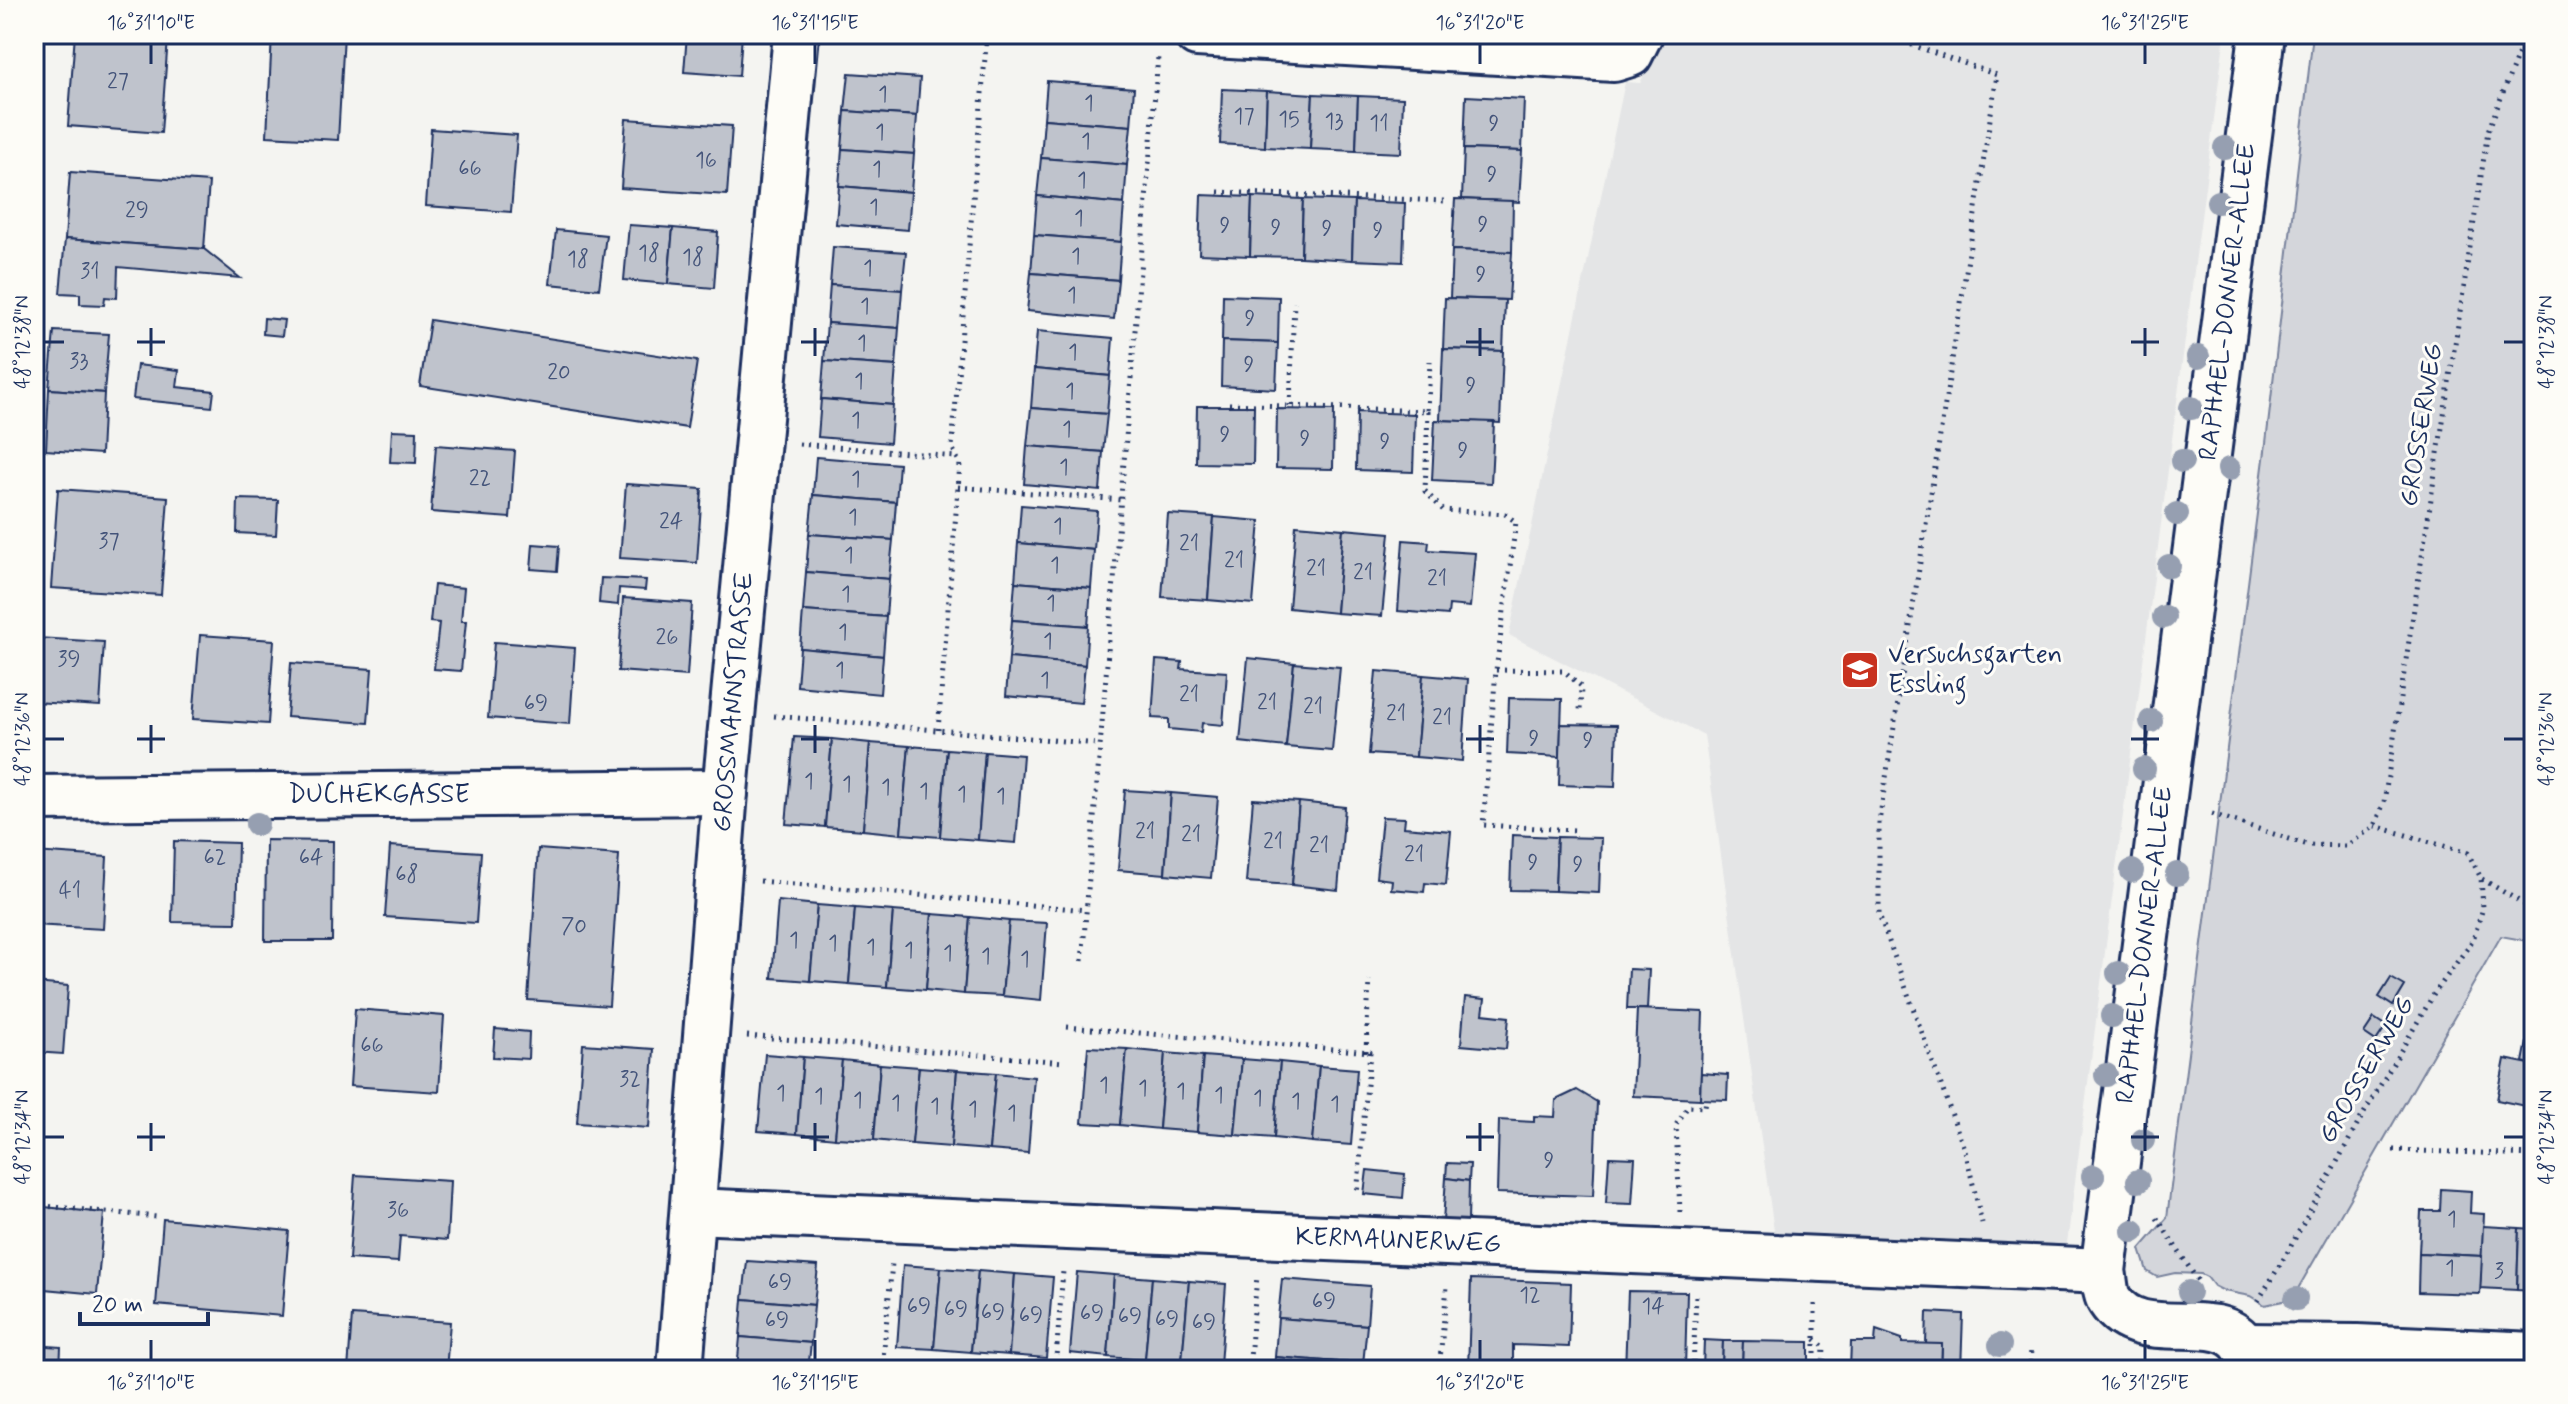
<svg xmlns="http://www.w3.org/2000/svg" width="2568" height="1404" font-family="Mynerve,sans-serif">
  <rect width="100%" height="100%" fill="#f4f4f1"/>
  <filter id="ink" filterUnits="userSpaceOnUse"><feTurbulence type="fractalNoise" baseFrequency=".0125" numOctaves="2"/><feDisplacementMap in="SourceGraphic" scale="16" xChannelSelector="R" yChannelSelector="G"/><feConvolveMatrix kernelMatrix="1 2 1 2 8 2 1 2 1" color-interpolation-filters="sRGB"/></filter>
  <g filter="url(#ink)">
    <polygon fill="#e4e5e6" points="1665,34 2225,34 2066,1251 1775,1238 1704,735 1509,635 1625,82 1640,83"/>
    <polygon fill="#d4d6db" stroke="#78829c" stroke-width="2" points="2313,34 2534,34 2534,942 2501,936 2292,1299 2265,1305 2250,1296 2224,1291 2214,1286 2207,1277 2201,1274 2175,1273 2157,1277 2147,1271 2140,1249 2167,1218 2266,443"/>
    <g fill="#bfc3cc" stroke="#1b2f5e" stroke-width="2">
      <polygon points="75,34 168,38 161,133 68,126"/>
      <polygon points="272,34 344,34 338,140 267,136"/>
      <polygon points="687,34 742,34 739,76 684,72"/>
      <polygon points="849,73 920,78 917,116 845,111"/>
      <polygon points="1047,81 1134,88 1131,126 1044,119"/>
      <polygon points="1222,89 1267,91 1265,147 1220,144"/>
      <polygon points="1267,91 1313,94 1310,149 1265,147"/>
      <polygon points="1313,94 1358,96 1356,151 1310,149"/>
      <polygon points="1358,96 1403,98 1401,153 1356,151"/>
      <polygon points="1466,96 1524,99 1522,151 1464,149"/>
      <polygon points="845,111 917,116 914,154 842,149"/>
      <polygon points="626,119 732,126 727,195 621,188"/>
      <polygon points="1044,119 1131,126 1127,165 1041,158"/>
      <polygon points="431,129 517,135 511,212 426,206"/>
      <polygon points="842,149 914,154 911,192 839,186"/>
      <polygon points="1464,149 1522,151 1519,202 1462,199"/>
      <polygon points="1041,158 1127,165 1124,204 1037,196"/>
      <polygon points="70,172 209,182 204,249 65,239"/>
      <polygon points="839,186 911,192 908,230 836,224"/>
      <polygon points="1201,195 1252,197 1250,256 1199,254"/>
      <polygon points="1037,196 1124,204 1121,242 1034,235"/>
      <polygon points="1252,197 1303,199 1301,257 1250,256"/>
      <polygon points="1303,199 1354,201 1352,260 1301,257"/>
      <polygon points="1455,199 1513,201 1512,252 1452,250"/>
      <polygon points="1354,201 1405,203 1403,262 1352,260"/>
      <polygon points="629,225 673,228 668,284 624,280"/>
      <polygon points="673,228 718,232 714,288 668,284"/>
      <polygon points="556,230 606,235 599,289 550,284"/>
      <polygon points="1034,235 1121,242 1118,280 1031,273"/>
      <polygon points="65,239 204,249 240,278 118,267 117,298 105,297 104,305 80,304 80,294 60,293"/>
      <polygon points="833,247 906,252 902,290 830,285"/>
      <polygon points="1452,250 1512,252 1509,300 1450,298"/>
      <polygon points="1031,273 1118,280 1114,319 1027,311"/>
      <polygon points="830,285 902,290 899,328 827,323"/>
      <polygon points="1223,295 1279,297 1278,343 1222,341"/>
      <polygon points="1445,298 1505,300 1503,351 1443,349"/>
      <polygon points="264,318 284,320 282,336 263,334"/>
      <polygon points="430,320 697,361 687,428 420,386"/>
      <polygon points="827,323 899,328 896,366 824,361"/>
      <polygon points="54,331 109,334 104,393 49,389"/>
      <polygon points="1037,331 1113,338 1110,376 1034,369"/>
      <polygon points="1222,341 1278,343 1276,389 1221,386"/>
      <polygon points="1443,349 1503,351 1500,423 1440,420"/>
      <polygon points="824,361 896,366 893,405 821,399"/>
      <polygon points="137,365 179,370 177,387 214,391 212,407 133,399"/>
      <polygon points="1034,369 1110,376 1107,414 1031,408"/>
      <polygon points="49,389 104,393 101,454 46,450"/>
      <polygon points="821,399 893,405 890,443 818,437"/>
      <polygon points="1197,406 1254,406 1253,464 1196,463"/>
      <polygon points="1031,408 1107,414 1103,452 1027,446"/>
      <polygon points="1277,409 1334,410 1333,469 1276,468"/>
      <polygon points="1357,412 1415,414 1413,472 1356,470"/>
      <polygon points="1435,420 1494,422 1491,483 1432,480"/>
      <polygon points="392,430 417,431 416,463 390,462"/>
      <polygon points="436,445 515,451 510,518 431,512"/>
      <polygon points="1027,446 1103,452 1100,491 1024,484"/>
      <polygon points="816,457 899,464 896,502 813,495"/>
      <polygon points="626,484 702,489 697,563 620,558"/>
      <polygon points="58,489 168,497 161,595 51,588"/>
      <polygon points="813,495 896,502 893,540 809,534"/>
      <polygon points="238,499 278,500 276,535 237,533"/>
      <polygon points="1021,505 1097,511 1094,550 1018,543"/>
      <polygon points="1168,514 1214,517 1208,600 1162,597"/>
      <polygon points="1214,517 1260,521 1253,604 1208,600"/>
      <polygon points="1296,525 1343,529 1336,613 1289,608"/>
      <polygon points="1343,529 1390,533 1382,616 1336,613"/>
      <polygon points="809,534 893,540 889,579 806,572"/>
      <polygon points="1403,540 1429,542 1428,550 1475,553 1470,607 1449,605 1448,615 1398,611"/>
      <polygon points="1018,543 1094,550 1091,588 1015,582"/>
      <polygon points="533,544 559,546 557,571 531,569"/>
      <polygon points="806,572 889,579 886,617 803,611"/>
      <polygon points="601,578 646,580 645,590 619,588 618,605 599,603"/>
      <polygon points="1015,582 1091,588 1088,626 1012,620"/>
      <polygon points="434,585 464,588 461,621 466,621 461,671 434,669 439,623 430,622"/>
      <polygon points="623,598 692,603 687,676 618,671"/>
      <polygon points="803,611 886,617 883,656 800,648"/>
      <polygon points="1012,620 1088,626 1085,665 1009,658"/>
      <polygon points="200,635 274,640 268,724 193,719"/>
      <polygon points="37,638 104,642 100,706 34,702"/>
      <polygon points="494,642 575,648 570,724 488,718"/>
      <polygon points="800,648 883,656 880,694 797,686"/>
      <polygon points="1009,658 1085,665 1081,703 1006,696"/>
      <polygon points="1248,658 1294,663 1286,747 1240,742"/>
      <polygon points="1156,660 1182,662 1181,669 1227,672 1223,725 1202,723 1201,732 1169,729 1169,719 1152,718"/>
      <polygon points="291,663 372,669 368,723 287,717"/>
      <polygon points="1294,663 1340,667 1332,751 1286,747"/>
      <polygon points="1376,671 1423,675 1416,757 1369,754"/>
      <polygon points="1423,675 1468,679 1462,761 1416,757"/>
      <polygon points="1509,698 1562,699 1560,757 1507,754"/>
      <polygon points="1561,724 1617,725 1615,787 1559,785"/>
      <polygon points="794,737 832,739 825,827 786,824"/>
      <polygon points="832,739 870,743 863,830 825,827"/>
      <polygon points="870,743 909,746 901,834 863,830"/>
      <polygon points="909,746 947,749 940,837 901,834"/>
      <polygon points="947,749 985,752 978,840 940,837"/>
      <polygon points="985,752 1023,755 1016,843 978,840"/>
      <polygon points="1125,790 1171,793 1165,874 1118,870"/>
      <polygon points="1171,793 1218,797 1211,878 1165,874"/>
      <polygon points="1253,799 1299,802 1292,885 1246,882"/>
      <polygon points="1299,802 1345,807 1338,890 1292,885"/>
      <polygon points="1382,817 1405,818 1404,827 1451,831 1446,885 1425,883 1424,892 1391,889 1392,880 1376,878"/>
      <polygon points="1512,835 1557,837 1555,891 1510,890"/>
      <polygon points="1557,837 1601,838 1599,893 1555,891"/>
      <polygon points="266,840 333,841 332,941 265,941"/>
      <polygon points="174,841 238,843 236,923 172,922"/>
      <polygon points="390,846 481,852 476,923 385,917"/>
      <polygon points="538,849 619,855 609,1006 528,1000"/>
      <polygon points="34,852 107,857 103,929 34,925"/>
      <polygon points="778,901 817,905 810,981 772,978"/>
      <polygon points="817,905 855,908 849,984 810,981"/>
      <polygon points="855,908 893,911 887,987 849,984"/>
      <polygon points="893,911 932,914 926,990 887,987"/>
      <polygon points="932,914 970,917 964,994 926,990"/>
      <polygon points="970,917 1009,921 1002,996 964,994"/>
      <polygon points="1009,921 1047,923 1041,1000 1002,996"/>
      <polygon points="1629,969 1649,970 1647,1009 1627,1009"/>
      <polygon points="2391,978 2405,986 2393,1006 2379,997"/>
      <polygon points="34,983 68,986 63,1054 34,1052"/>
      <polygon points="1465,997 1485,999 1483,1014 1509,1017 1506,1049 1461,1045"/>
      <polygon points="2534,1007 2534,1065 2523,1062"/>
      <polygon points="355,1009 444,1016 439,1092 350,1086"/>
      <polygon points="1637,1009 1703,1012 1700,1099 1633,1096"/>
      <polygon points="2374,1018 2386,1026 2376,1041 2364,1033"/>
      <polygon points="495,1029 529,1032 528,1059 493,1057"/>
      <polygon points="583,1044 654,1049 649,1128 577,1123"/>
      <polygon points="1088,1047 1127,1049 1120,1125 1082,1123"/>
      <polygon points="1127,1049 1165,1053 1159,1129 1120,1125"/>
      <polygon points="1165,1053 1203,1056 1197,1132 1159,1129"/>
      <polygon points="765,1054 803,1057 797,1134 758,1131"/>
      <polygon points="1203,1056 1242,1059 1235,1135 1197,1132"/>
      <polygon points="803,1057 842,1060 835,1138 797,1134"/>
      <polygon points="1242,1059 1280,1062 1274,1138 1235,1135"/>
      <polygon points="2505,1059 2534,1065 2534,1108 2497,1100"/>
      <polygon points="842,1060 880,1064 874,1140 835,1138"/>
      <polygon points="1280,1062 1319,1066 1312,1142 1274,1138"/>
      <polygon points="880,1064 919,1067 912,1144 874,1140"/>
      <polygon points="1319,1066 1357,1069 1351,1145 1312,1142"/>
      <polygon points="919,1067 957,1070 951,1147 912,1144"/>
      <polygon points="957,1070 996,1073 989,1150 951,1147"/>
      <polygon points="996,1073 1034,1077 1028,1153 989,1150"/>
      <polygon points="1701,1073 1728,1075 1727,1100 1700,1099"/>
      <polygon points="1577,1090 1597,1102 1593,1196 1497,1193 1499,1120 1534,1122 1534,1116 1555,1117 1556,1100"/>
      <polygon points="1609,1157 1635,1158 1632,1204 1606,1203"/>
      <polygon points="1447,1163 1470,1164 1469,1181 1446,1178"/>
      <polygon points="1367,1170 1405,1174 1403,1198 1364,1194"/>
      <polygon points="355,1175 450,1181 447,1240 400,1236 398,1262 349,1259"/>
      <polygon points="1446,1178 1469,1181 1468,1221 1443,1221"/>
      <polygon points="2441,1189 2471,1191 2470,1213 2484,1214 2482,1256 2419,1253 2421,1211 2440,1211"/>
      <polygon points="34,1206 104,1213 97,1294 34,1288"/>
      <polygon points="163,1219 289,1231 282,1316 156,1305"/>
      <polygon points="2483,1226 2519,1228 2517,1290 2480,1288"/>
      <polygon points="2519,1228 2534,1229 2534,1291 2517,1290"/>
      <polygon points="2419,1253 2482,1256 2480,1294 2418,1292"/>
      <polygon points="747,1261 818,1266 814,1305 743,1299"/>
      <polygon points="903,1265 941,1268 934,1349 897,1347"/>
      <polygon points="941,1268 978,1271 971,1352 934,1349"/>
      <polygon points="978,1271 1015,1274 1009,1355 971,1352"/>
      <polygon points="1077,1272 1114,1275 1108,1357 1070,1353"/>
      <polygon points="1015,1274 1053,1277 1046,1358 1009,1355"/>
      <polygon points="1114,1275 1152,1278 1145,1360 1108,1357"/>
      <polygon points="1152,1278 1189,1281 1182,1362 1145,1360"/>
      <polygon points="1282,1279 1370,1286 1367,1325 1278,1318"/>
      <polygon points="1471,1279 1571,1283 1569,1347 1513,1345 1513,1370 1468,1369"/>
      <polygon points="1189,1281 1226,1284 1220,1365 1182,1362"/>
      <polygon points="1628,1291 1687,1292 1685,1370 1625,1370"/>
      <polygon points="743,1299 814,1305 811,1343 740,1337"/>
      <polygon points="1927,1312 1963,1314 1961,1370 1941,1370 1942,1344 1926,1344"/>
      <polygon points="352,1315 450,1322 446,1370 348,1370"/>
      <polygon points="1278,1318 1367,1325 1363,1364 1275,1357"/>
      <polygon points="1876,1330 1902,1339 1902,1343 1942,1344 1941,1370 1850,1370 1851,1342 1875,1342"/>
      <polygon points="740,1337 811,1343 808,1370 737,1370"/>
      <polygon points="1704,1340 1723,1341 1722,1370 1703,1370"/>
      <polygon points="1723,1341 1743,1341 1742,1370 1722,1370"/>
      <polygon points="1743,1341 1809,1342 1809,1362 1820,1362 1820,1370 1742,1370"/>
      <polygon points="34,1345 61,1347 60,1370 34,1370"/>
      <polygon points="1275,1357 1363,1364 1363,1370 1274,1370"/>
    </g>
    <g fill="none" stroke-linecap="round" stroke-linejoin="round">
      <g stroke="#1b2f5e" stroke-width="50">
        <g id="street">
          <polyline points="1197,34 1614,59 1630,54 1640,34"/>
          <polyline points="34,798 725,792"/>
          <polyline points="693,1211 2103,1271"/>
          <polyline points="2244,1346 2357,1347 2534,1355"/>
          <polyline points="680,1370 725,792 796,34"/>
          <path d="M2251,1370C2249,1363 2248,1352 2244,1346C2219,1305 2140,1348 2110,1301C2105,1294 2105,1280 2103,1271L2262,34"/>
        </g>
      </g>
      <g stroke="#1b2f5e" stroke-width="5" stroke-dasharray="2 6" stroke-linecap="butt">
        <polyline points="1881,34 1997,75 1879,822 1879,914 1966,1154 1982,1223"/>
        <polyline points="1218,192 1445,201"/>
        <polyline points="1229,404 1428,411 1430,361"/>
        <polyline points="1290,406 1294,302"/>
        <polyline points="1428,411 1425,491 1443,510 1505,514 1516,522 1496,670 1483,825 1575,830"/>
        <polyline points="799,444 956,457"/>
        <polyline points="958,487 1121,500"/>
        <polyline points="1496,670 1564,671 1581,686 1580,712"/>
        <polyline points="774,716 1099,744"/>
        <polyline points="938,730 960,464 952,447 987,34"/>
        <polyline points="2212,814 2308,845 2346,846 2375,826 2384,802 2488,131 2526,34"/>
        <polyline points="2482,879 2534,910"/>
        <polyline points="760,881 1086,910"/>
        <polyline points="1082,961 1158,57"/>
        <polyline points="1067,1027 1370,1052 1357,1195"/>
        <polyline points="747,1036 1064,1062"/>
        <polyline points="1366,1052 1369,980"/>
        <polyline points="2393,1150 2534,1155"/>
        <polyline points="34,1205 157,1217"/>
        <polyline points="1680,1212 1676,1125 1688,1106 1705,1107 1706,1099"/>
        <polyline points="2157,1218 2198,1281"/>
        <polyline points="2258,1301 2286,1255 2360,1120 2434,994 2473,940 2483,908 2481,878 2468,853 2375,826"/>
        <polyline points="1815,1339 1824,1347 1823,1370"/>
        <polyline points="1815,1362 1815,1303"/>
        <polyline points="882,1370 892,1263"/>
        <polyline points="1055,1370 1063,1271"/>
        <polyline points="1249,1370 1257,1276"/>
        <polyline points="1439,1370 1447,1287"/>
        <polyline points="1693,1370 1696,1295"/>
        <polyline points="2030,1370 2031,1347"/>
      </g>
      <use href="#street" stroke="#fdfcf7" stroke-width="44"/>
    </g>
    <g fill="#969fb1">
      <circle cx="2225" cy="148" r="12"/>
      <circle cx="2218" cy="202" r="12"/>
      <circle cx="2198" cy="357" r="12"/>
      <circle cx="2191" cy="408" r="12"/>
      <circle cx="2182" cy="461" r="12"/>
      <circle cx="2229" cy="469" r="12"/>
      <circle cx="2177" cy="514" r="12"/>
      <circle cx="2169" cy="566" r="12"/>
      <circle cx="2164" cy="617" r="12"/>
      <circle cx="2151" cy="721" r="12"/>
      <circle cx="2144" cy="769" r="12"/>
      <circle cx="257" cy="824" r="12"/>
      <circle cx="2132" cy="871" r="12"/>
      <circle cx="2177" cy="874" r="12"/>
      <circle cx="2118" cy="973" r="12"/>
      <circle cx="2112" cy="1016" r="12"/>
      <circle cx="2106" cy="1075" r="12"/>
      <circle cx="2143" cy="1140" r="12"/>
      <circle cx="2093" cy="1176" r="12"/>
      <circle cx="2138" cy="1181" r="12"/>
      <circle cx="2133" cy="1231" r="12"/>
      <circle cx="2189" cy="1292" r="12"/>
      <circle cx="2296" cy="1299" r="12"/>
      <circle cx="2000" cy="1345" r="12"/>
    </g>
  </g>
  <path fill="none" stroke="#1b2f5e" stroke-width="3" d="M151,44V64M815,44V64M1480,44V64M2145,44V64M151,328V356M815,328V356M1480,328V356M2145,328V356M44,342H64M137,342H165M801,342H829M1466,342H1494M2131,342H2159M2504,342H2524M151,725V753M815,725V753M1480,725V753M2145,725V753M44,739H64M137,739H165M801,739H829M1466,739H1494M2131,739H2159M2504,739H2524M151,1123V1151M815,1123V1151M1480,1123V1151M2145,1123V1151M44,1137H64M137,1137H165M801,1137H829M1466,1137H1494M2131,1137H2159M2504,1137H2524M151,1340V1360M815,1340V1360M1480,1340V1360M2145,1340V1360"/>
  <defs>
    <g id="university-square" transform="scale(2)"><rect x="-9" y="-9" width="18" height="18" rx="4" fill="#c8321e" stroke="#fdfcf7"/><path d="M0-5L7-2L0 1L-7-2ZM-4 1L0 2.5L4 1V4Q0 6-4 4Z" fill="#fff"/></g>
  </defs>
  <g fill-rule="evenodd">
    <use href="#university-square" x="1860" y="670"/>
  </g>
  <g text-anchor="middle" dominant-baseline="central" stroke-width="6" stroke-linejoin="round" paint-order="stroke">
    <g font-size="22" fill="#44547a">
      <text x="118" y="82">27</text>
      <text x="883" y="95">1</text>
      <text x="1089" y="104">1</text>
      <text x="1244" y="117">17</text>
      <text x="1289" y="120">15</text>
      <text x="1334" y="122">13</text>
      <text x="1379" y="124">11</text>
      <text x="1494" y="124">9</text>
      <text x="880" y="133">1</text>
      <text x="1086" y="142">1</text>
      <text x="706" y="161">16</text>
      <text x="470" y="169">66</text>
      <text x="877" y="170">1</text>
      <text x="1492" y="175">9</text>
      <text x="1082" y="181">1</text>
      <text x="874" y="208">1</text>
      <text x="137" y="211">29</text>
      <text x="1079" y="219">1</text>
      <text x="1483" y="225">9</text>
      <text x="1225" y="226">9</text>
      <text x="1276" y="228">9</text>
      <text x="1327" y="229">9</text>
      <text x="1378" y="231">9</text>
      <text x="649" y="254">18</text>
      <text x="1076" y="257">1</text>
      <text x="693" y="258">18</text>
      <text x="578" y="260">18</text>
      <text x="868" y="269">1</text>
      <text x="90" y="272">31</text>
      <text x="1481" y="275">9</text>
      <text x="1072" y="296">1</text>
      <text x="865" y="307">1</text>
      <text x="1250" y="319">9</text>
      <text x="862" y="344">1</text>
      <text x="1073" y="353">1</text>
      <text x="79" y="362">33</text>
      <text x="1249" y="365">9</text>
      <text x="559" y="373">20</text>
      <text x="859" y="382">1</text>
      <text x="1471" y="386">9</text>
      <text x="1070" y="392">1</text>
      <text x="856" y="421">1</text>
      <text x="1067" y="430">1</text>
      <text x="1225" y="435">9</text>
      <text x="1305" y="439">9</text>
      <text x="1385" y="442">9</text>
      <text x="1463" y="451">9</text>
      <text x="1064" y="468">1</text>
      <text x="480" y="479">22</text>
      <text x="856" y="480">1</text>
      <text x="853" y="518">1</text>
      <text x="671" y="522">24</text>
      <text x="1058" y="527">1</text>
      <text x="109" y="542">37</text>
      <text x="1189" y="544">21</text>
      <text x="849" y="556">1</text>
      <text x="1234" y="561">21</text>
      <text x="1055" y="566">1</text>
      <text x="1316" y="569">21</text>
      <text x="1363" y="573">21</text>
      <text x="1437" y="579">21</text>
      <text x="846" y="595">1</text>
      <text x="1051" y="604">1</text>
      <text x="843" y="633">1</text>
      <text x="667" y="638">26</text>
      <text x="1048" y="642">1</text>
      <text x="69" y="660">39</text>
      <text x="840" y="671">1</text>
      <text x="1045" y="681">1</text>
      <text x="1189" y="695">21</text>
      <text x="1267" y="703">21</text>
      <text x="536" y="704">69</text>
      <text x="1313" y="707">21</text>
      <text x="1396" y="714">21</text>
      <text x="1442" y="718">21</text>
      <text x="1534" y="739">9</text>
      <text x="1588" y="741">9</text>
      <text x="809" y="782">1</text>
      <text x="847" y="785">1</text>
      <text x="886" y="788">1</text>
      <text x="924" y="792">1</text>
      <text x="962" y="795">1</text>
      <text x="1001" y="797">1</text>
      <text x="1145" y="832">21</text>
      <text x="1191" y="835">21</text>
      <text x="1273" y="842">21</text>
      <text x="1319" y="846">21</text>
      <text x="1414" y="855">21</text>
      <text x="215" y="858">62</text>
      <text x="311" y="858">64</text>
      <text x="1533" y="863">9</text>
      <text x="1578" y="865">9</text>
      <text x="407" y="875">68</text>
      <text x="70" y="891">41</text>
      <text x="574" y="927">70</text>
      <text x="794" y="941">1</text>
      <text x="833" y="944">1</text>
      <text x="871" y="948">1</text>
      <text x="909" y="951">1</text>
      <text x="948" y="954">1</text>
      <text x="986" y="957">1</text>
      <text x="1025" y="960">1</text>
      <text x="372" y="1046">66</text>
      <text x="630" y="1080">32</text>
      <text x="1104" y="1086">1</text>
      <text x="1143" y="1089">1</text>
      <text x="1181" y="1092">1</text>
      <text x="781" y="1094">1</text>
      <text x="1219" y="1096">1</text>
      <text x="819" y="1097">1</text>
      <text x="1258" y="1099">1</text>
      <text x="858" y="1101">1</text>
      <text x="1296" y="1102">1</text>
      <text x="896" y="1104">1</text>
      <text x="1335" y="1105">1</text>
      <text x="935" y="1107">1</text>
      <text x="973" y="1110">1</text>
      <text x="1012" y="1114">1</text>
      <text x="1549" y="1161">9</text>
      <text x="398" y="1211">36</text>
      <text x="2452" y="1220">1</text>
      <text x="2450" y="1269">1</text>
      <text x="2499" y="1272">3</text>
      <text x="780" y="1283">69</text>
      <text x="1530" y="1296">12</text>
      <text x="1324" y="1302">69</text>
      <text x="919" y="1307">69</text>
      <text x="1653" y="1307">14</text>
      <text x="956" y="1310">69</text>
      <text x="993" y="1313">69</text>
      <text x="1092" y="1314">69</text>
      <text x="1031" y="1316">69</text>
      <text x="1130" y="1317">69</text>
      <text x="1167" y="1320">69</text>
      <text x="777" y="1321">69</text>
      <text x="1204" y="1323">69</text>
    </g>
    <g font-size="26" fill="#1b2f5e" stroke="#fdfcf7">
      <text transform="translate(2228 302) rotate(-83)">RAPHAEL-DONNER-ALLEE</text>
      <text transform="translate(2422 425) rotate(-81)">GROSSERWEG</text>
      <text transform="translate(734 702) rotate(-85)">GROSSMANNSTRASSE</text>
      <text x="379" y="795">DUCHEKGASSE</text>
      <text transform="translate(2145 945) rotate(-83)">RAPHAEL-DONNER-ALLEE</text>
      <text transform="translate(2367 1070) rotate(-60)">GROSSERWEG</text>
      <text transform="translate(1398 1241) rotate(2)">KERMAUNERWEG</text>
    </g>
    <g font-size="26" fill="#1b2f5e" stroke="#fdfcf7" text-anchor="start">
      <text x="1888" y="655">Versuchsgarten<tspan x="1888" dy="30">Essling</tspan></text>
    </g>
  </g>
  <rect width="2568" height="1404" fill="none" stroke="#fdfcf7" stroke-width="88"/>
  <path d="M80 1312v12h128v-12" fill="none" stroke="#1b2f5e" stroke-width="4"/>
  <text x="92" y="1312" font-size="24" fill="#1b2f5e" stroke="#fdfcf7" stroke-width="6" paint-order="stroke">20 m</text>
  <rect x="44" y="44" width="2480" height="1316" fill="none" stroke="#1b2f5e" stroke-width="3"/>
  <g font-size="20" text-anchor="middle" fill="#1b2f5e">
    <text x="151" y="29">16°31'10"E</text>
    <text x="815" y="29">16°31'15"E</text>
    <text x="1480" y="29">16°31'20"E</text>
    <text x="2145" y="29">16°31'25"E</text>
    <text transform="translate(22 342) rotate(-90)" y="7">48°12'38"N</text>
    <text transform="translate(2546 342) rotate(-90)" y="7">48°12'38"N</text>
    <text transform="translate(22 739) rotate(-90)" y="7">48°12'36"N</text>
    <text transform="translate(2546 739) rotate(-90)" y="7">48°12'36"N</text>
    <text transform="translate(22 1137) rotate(-90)" y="7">48°12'34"N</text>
    <text transform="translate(2546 1137) rotate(-90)" y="7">48°12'34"N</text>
    <text x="151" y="1389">16°31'10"E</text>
    <text x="815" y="1389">16°31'15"E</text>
    <text x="1480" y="1389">16°31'20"E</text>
    <text x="2145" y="1389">16°31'25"E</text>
  </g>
</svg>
